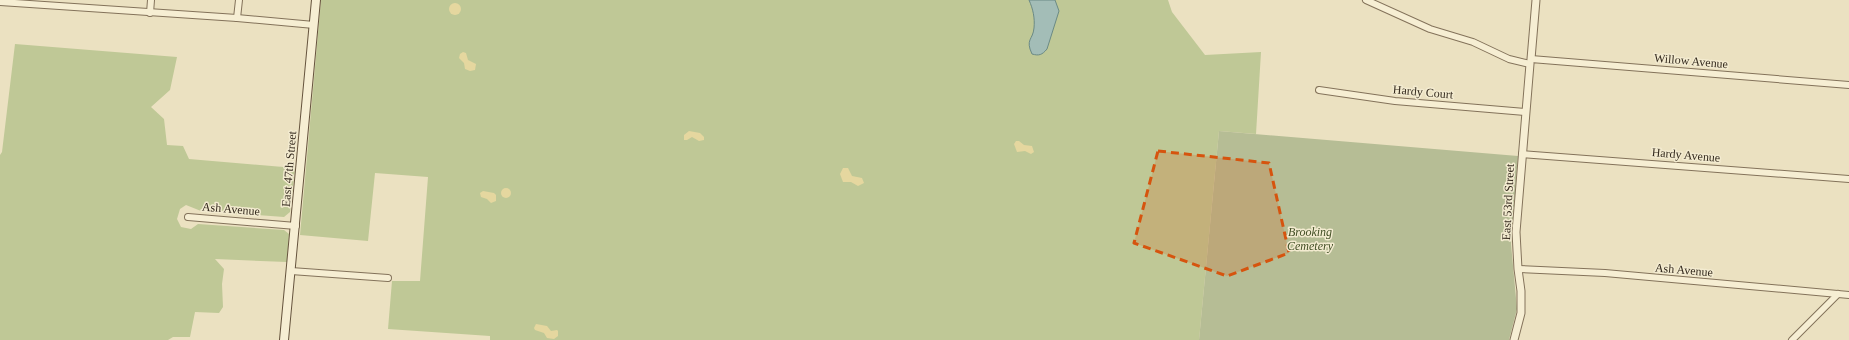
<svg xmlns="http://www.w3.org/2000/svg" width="1849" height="340" font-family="'Times New Roman',serif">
  <rect width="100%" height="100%" fill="#ebe1c1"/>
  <g fill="#bfc896">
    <polygon points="321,0 1168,0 1172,12 1205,55 1261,52 1256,134 1219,131 1199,340 490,340 490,336 388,329 392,281 420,281 428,177 375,173 368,241 300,235"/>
    <polygon points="15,44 177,57 170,90 151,107 164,119 167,145 183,146 189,159 295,168 290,212 284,217 201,211 186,205 180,209 177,219 181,227 191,229 198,224 284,230 289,234 287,262 215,259 224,269 222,284 223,307 219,313 195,312 190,337 173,337 168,340 0,340 0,155 2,152"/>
  </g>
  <g fill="#e5d79f">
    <circle cx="455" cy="9" r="6"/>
    <polygon points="463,52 466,53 468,60 476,64 475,70 470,71 465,69 464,63 459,58 460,54"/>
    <polygon points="689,131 700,133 704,137 704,140 699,141 692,137 687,140 684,140 684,135"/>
    <polygon points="1016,141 1019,141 1024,145 1032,146 1034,152 1031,154 1025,151 1017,152 1014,144"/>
    <polygon points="843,168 848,168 852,176 862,178 864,183 858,186 851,182 843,182 840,174"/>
    <circle cx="506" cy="193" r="5"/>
    <polygon points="483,191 494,193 496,195 496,201 491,203 487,199 481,197 480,193"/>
    <polygon points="536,324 547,326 551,331 557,330 558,331 558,336 554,339 547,338 544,333 535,330 534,328"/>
  </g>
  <polygon fill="#b6bd95" points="1219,131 1518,156 1511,244 1517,309 1509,340 1199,340"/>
  <path fill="#a3bdb7" stroke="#6b8a85" d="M1029,0H1055L1059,11L1047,49C1042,55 1039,56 1032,54C1025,39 1033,40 1034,28C1035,18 1033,9 1029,0Z"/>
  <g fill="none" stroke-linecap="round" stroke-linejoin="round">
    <g stroke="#83725a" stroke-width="8">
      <g id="minor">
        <polyline points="1366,0 1430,29 1473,42 1509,59 1530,64 1531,59 1849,85"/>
        <polyline points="0,2 237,18 314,25"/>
        <polyline points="150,13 151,0"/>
        <polyline points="237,18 239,0"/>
        <polyline points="1319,90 1395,101 1525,112"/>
        <polyline points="1522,154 1849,179"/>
        <polyline points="188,217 296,226"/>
        <polyline points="1518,269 1605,273 1849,295"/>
        <polyline points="291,271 388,278"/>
        <polyline points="1792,340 1838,294"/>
      </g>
    </g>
    <g stroke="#83725a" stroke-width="9">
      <g id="tertiary">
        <polyline points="1531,59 1536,0"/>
        <polyline points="1514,340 1521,313 1521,291 1518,269 1516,232 1530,64"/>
      </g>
    </g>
    <g stroke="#65533d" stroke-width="10">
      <polyline id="secondary" points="284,340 316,0"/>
    </g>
    <use href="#minor" stroke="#f6eed3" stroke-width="6"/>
    <use href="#tertiary" stroke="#f6eed3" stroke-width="7"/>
    <use href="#secondary" stroke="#f6eed3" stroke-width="8"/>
  </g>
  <path fill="#d6540e" fill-opacity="0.2" stroke="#d6540e" stroke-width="3" stroke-dasharray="8 5" stroke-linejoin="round" d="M1158,151L1269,163L1289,253L1227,276L1134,243Z"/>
  <g text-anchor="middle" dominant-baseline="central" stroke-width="3" stroke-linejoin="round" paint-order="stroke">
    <g font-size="12" fill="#33291d" stroke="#f3ebd0">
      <text transform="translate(1691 61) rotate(5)">Willow Avenue</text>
      <text transform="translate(1423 92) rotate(5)">Hardy Court</text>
      <text transform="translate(1686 155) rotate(5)">Hardy Avenue</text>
      <text transform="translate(289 169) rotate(-85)">East 47th Street</text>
      <text transform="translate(1508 202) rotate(-87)">East 53rd Street</text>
      <text transform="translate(231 209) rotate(5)">Ash Avenue</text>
      <text transform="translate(1684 270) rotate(5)">Ash Avenue</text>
    </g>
    <g font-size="12" font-style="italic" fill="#424f25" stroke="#f3ebd0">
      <text x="1310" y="232">Brooking<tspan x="1310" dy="14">Cemetery</tspan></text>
    </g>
  </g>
</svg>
